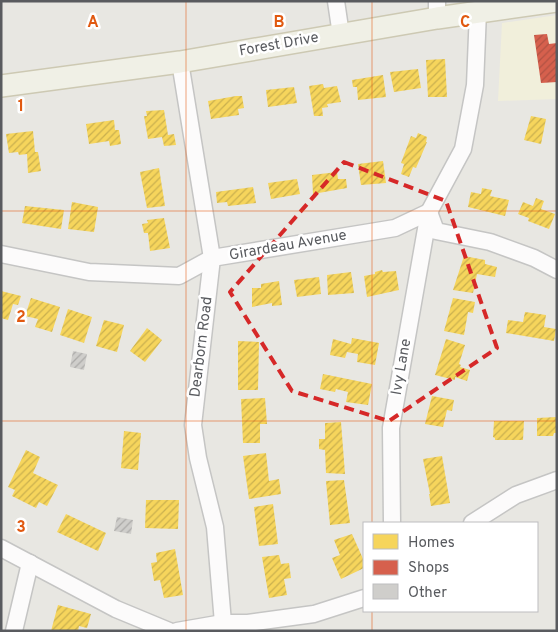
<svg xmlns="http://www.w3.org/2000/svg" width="558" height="632" font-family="Overpass,sans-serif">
  <defs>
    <pattern id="homes-hatch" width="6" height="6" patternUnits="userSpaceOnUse" patternTransform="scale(1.25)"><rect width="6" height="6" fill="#f6d55c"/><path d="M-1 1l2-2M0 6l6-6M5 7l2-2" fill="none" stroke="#cab04f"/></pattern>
    <pattern id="shops-hatch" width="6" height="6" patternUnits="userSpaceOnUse" patternTransform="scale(1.25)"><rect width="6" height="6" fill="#d6604d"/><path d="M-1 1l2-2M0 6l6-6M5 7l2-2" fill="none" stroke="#b15243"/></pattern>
    <pattern id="building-hatch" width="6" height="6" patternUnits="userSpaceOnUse" patternTransform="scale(1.25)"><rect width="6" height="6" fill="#cfcecb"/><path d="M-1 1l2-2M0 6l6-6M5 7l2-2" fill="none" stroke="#abaaa8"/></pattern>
  </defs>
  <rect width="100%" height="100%" fill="#e8e7e2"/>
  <polygon fill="#f1efdb" points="557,15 557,99 498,101 502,23"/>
  <g fill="url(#homes-hatch)">
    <polygon points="445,59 447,97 428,97 426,60"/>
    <polygon points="418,69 421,88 394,92 390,72"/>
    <polygon points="383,75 386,97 358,100 357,87 353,87 352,80"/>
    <polygon points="323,84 324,88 337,86 341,102 327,104 328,107 322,108 323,116 314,116 309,86"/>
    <polygon points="294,87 297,103 268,107 266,90"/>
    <polygon points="236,96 242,96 244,108 238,109 239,115 211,119 208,101"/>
    <polygon points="164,110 168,135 174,134 176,145 164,146 162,137 148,139 144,116 147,116 146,111"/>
    <polygon points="531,116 546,119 541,144 524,140"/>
    <polygon points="114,120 115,130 119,130 121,144 110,146 109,141 89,144 86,124"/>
    <polygon points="33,131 35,152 38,152 41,171 28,173 27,154 19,155 18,152 9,153 6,134"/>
    <polygon points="418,133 427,137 426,142 427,142 416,168 413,167 409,177 401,174 404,164 401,163 411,136 416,138"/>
    <polygon points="383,161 386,183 361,185 358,164"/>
    <polygon points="159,168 165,206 147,208 140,172"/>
    <polygon points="337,172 338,179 346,179 347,188 313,194 312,175"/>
    <polygon points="297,179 300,194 271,199 268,183"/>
    <polygon points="253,187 256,203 228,206 227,202 217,203 216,192"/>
    <polygon points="482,188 492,190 490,196 509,200 505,216 468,207 471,192 481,194"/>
    <polygon points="536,198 544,201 541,209 555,214 549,229 528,221 529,218 518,214 523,202 533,206"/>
    <polygon points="72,202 98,207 94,232 68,229"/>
    <polygon points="25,206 64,210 61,229 22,223"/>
    <polygon points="164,218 170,248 150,251 148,233 144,233 142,224 148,223 147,220"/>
    <polygon points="464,256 485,260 485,264 497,267 495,277 477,274 473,293 453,290"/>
    <polygon points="382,270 383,272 396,271 399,290 367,297 364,276 375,274 375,272"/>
    <polygon points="351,272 354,293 328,295 327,275"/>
    <polygon points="319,277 321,294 297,297 294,280"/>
    <polygon points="279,281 282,305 272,306 272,303 252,307 252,288 261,288 261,284"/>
    <polygon points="1,291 21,296 18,305 13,304 8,320 1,318"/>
    <polygon points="31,298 60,307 52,332 35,327 38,319 25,316"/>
    <polygon points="453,298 475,302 473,313 468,312 464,335 444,331"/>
    <polygon points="68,309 92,317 84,343 60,335"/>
    <polygon points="525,312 546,315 544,327 556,329 554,341 506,333 508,320 523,322"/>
    <polygon points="104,320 124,325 117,352 96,346"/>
    <polygon points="147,328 162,340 145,362 130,351"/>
    <polygon points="352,338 379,343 375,365 357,362 358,354 347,352 345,358 330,355 333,339 351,344"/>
    <polygon points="446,339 465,345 459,364 461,365 460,367 470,370 467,381 455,377 455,380 435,375"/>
    <polygon points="238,341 259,342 258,390 238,390"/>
    <polygon points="323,374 372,384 368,405 346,402 348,392 336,389 335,392 320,389"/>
    <polygon points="432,396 454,400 452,411 447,410 443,427 425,424"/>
    <polygon points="265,398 267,424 260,424 260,443 243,443 241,399"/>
    <polygon points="557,417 557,433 554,433 553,436 537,436 537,418"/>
    <polygon points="494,421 524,421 523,440 495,440 495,438 493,437"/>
    <polygon points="341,422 345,474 326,473 325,450 319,449 319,439 325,439 325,423"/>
    <polygon points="124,431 141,433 138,470 121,468"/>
    <polygon points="26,450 40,457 33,473 58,485 47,506 39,502 36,508 12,496 15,490 8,487"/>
    <polygon points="266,453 269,481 279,479 281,494 249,499 243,456"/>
    <polygon points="442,456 450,503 431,506 429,494 430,494 423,459"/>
    <polygon points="344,480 350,523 330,525 326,481"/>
    <polygon points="146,500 179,500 178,529 145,528"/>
    <polygon points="273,504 278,544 259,546 254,507"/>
    <polygon points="66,514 106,533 98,551 57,532"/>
    <polygon points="352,534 364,561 364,568 341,579 332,558 340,555 334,540"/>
    <polygon points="175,549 183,595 164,598 160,580 154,581 151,563 157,562 156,553"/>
    <polygon points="279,555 281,564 289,563 291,578 284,579 287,595 269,598 262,557"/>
    <polygon points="58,605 91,614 87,628 79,626 78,631 51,631"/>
  </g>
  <polygon fill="url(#shops-hatch)" points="547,34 549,44 557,43 557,82 541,83 534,35"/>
  <g fill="url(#building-hatch)">
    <polygon points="73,351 87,354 84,370 70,367"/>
    <polygon points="117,517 133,520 131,534 114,531"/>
  </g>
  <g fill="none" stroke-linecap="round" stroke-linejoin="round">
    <g stroke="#c5c5c4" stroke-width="19">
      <g id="minor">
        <polyline points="336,1 341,35"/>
        <polyline points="437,1 437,18"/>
        <polyline points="180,62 212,258 193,425 198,458 215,527 223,623 221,631"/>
        <polyline points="1,254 89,272 179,276 212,258 395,228 429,212 436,231 490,242 534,258 557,270"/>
        <polyline points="392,523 391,428 429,212 463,149 475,85 478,11"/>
        <polyline points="472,523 516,495 557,480"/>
        <polyline points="1,548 116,609 169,631"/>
        <polyline points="14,631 30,563"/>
        <polyline points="177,631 223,623 248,623 314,614 364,598"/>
      </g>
    </g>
    <g stroke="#cdc9b3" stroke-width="24">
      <polyline id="major" points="1,86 180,62 437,18 556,1"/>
    </g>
    <use href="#minor" stroke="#fcfbfb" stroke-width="16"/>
    <use href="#major" stroke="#f0f0e6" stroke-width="21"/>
  </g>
  <path fill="none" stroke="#d62828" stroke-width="4" stroke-dasharray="10 6" stroke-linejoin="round" d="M344,162L446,201L497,348L389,421L292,391L230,292Z"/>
  <path fill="none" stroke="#e15910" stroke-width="1" stroke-opacity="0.55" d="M186,1V631M372,1V523M1,211H557M1,421H557M372,611V631"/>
  <g text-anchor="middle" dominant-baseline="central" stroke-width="5" stroke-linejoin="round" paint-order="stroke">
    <g font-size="15" fill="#595b5f" stroke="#fff">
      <text transform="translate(279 45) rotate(-10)">Forest Drive</text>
      <text transform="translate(288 246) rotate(-10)">Girardeau Avenue</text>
      <text transform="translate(202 347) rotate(-83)">Dearborn Road</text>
      <text transform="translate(402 367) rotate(-80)">Ivy Lane</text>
    </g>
  </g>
  <g font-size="16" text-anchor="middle" font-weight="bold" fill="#e15910" stroke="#fff" stroke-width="5" stroke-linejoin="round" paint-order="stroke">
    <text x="93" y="27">A</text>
    <text x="279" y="27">B</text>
    <text x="465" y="27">C</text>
    <text x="21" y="111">1</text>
    <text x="21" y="322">2</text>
    <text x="21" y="532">3</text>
  </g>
  <rect width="558" height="632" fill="none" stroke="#595b5f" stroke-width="5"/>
  <rect x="363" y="522" width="175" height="90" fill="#ffffff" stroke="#bdbdbf"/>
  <rect x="373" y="534" width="25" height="15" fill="#f6d55c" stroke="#bdbdbf"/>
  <text x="408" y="547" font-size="15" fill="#595b5f">Homes</text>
  <rect x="373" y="560" width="25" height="15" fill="#d6604d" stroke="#bdbdbf"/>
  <text x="408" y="572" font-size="15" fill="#595b5f">Shops</text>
  <rect x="373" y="584" width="25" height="15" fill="#cfcecb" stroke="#bdbdbf"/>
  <text x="408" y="597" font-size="15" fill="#595b5f">Other</text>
</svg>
